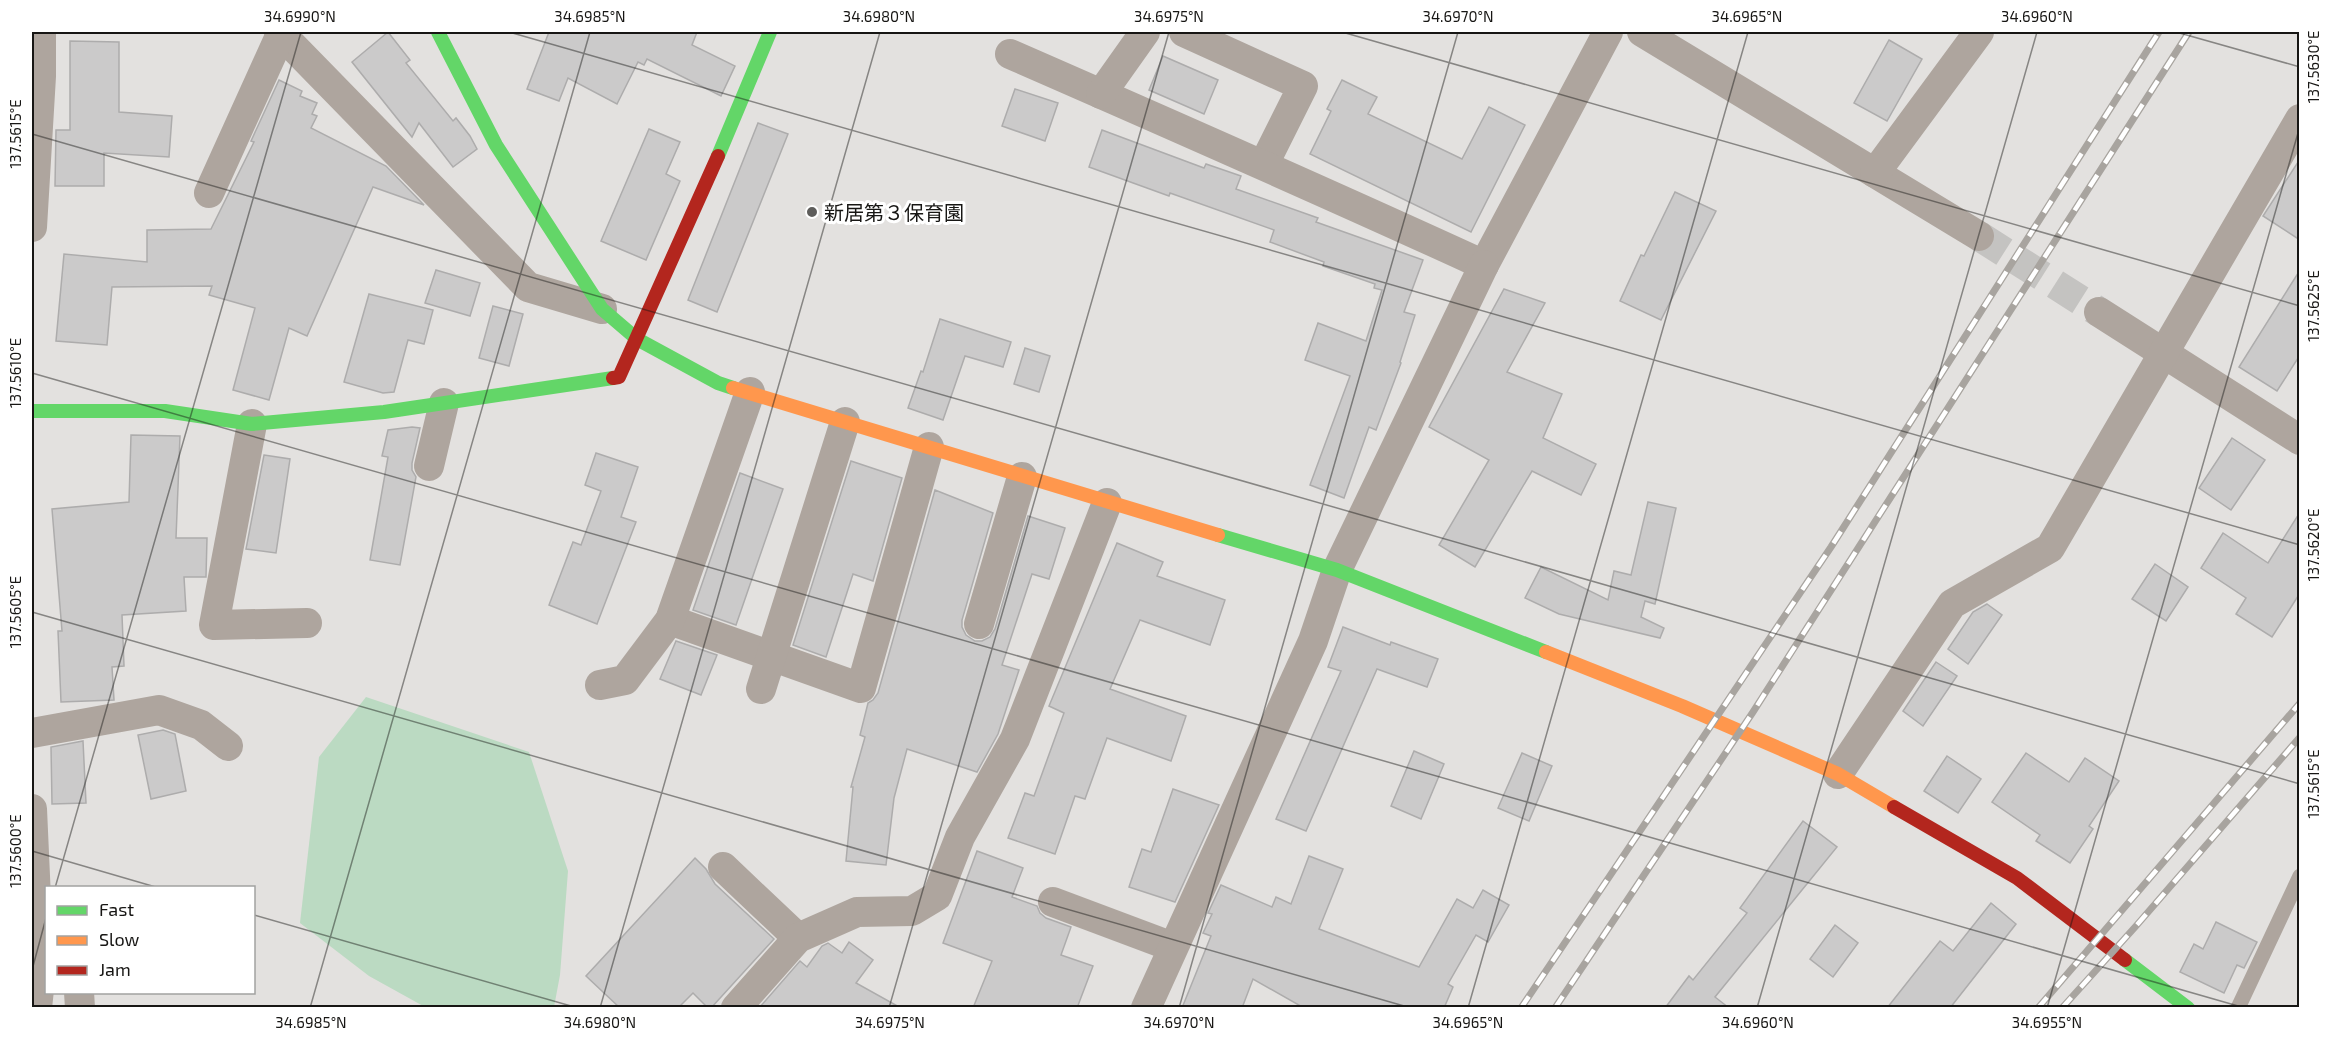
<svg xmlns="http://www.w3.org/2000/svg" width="2331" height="1039" font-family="'Exo 2','Noto Sans JP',sans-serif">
  <rect width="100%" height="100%" fill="#e3e1df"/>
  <polygon fill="#bbdac2" points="366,697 529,752 568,871 560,975 554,1007 425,1007 369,976 300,923 319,757"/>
  <g fill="#cbcaca" stroke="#adacac" stroke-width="1.5">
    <polygon points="388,32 410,60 406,63 453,121 456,118 470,136 477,149 453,167 419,123 412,137 352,62"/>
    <polygon points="549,32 697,32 692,45 735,66 721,96 647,59 644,65 638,62 617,104 568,78 559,101 527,89"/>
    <polygon points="1889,40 1922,59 1887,121 1854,103"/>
    <polygon points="70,41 119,42 119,112 172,116 169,157 104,153 104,186 55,186 56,130 70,130"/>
    <polygon points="1163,56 1218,80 1204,114 1149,90"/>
    <polygon points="279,80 302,91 300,96 317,103 312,114 317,116 311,128 386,166 424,205 373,187 307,336 289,328 269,400 233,390 255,308 209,295 212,286 112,287 107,345 56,341 64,254 147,262 147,230 211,229 254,142 251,141"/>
    <polygon points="1342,80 1377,97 1368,114 1462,159 1489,107 1525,125 1471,232 1310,154 1331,111 1327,109"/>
    <polygon points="1015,89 1058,103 1045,141 1002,126"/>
    <polygon points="758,123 788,134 717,312 688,300"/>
    <polygon points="649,129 680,142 666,174 680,181 646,260 601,241"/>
    <polygon points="1102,130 1204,168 1206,164 1241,176 1236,189 1318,218 1316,222 1423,260 1404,312 1415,315 1400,362 1401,363 1376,430 1369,427 1344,498 1310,485 1350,376 1305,360 1318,323 1366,341 1382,290 1374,288 1375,284 1323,266 1324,262 1270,242 1274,230 1170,193 1169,196 1089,167"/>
    <polygon points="2300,159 2300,240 2263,216"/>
    <polygon points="1675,192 1716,211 1661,320 1620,301 1641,255 1644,256"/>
    <polygon points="436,270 480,283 470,316 425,303"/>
    <polygon points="2300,270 2300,355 2277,391 2239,367"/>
    <polygon points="1504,289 1545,303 1507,372 1562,394 1543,438 1596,464 1581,495 1532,471 1475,567 1439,545 1489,460 1429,427"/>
    <polygon points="369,294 433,310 424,344 408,340 394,392 383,393 344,382"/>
    <polygon points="493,306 523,314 509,366 479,358"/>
    <polygon points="940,319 1011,342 1003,367 965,356 943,420 908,408 921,371 923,372"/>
    <polygon points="1025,348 1050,356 1039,392 1014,384"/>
    <polygon points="412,427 420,428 412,463 412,470 416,477 400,565 370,560 388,457 382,456 388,430"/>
    <polygon points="131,435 180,436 176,538 207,538 206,577 184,577 186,611 122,615 124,666 112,667 114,700 61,702 58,631 62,631 52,509 129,502"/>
    <polygon points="2232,438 2265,460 2231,510 2199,488"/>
    <polygon points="596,453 638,467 621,517 636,522 597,624 549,605 573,542 581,545 601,491 585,485"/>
    <polygon points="264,455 290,459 276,553 246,549"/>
    <polygon points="851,461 902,478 873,581 853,574 826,657 793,645"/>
    <polygon points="740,473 783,489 736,625 693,610"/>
    <polygon points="935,490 993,513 962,620 962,627 966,635 975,641 982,641 990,637 995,629 1028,516 1065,528 1049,579 1032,574 1002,665 1019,670 998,734 977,772 907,749 894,798 886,865 846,861 853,787 851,787 865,737 860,735 868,703 873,700 878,693"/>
    <polygon points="1648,502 1676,508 1655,604 1645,601 1641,617 1664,628 1660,638 1559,614 1525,598 1541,567 1608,600 1614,571 1631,575"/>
    <polygon points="2300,512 2300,593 2272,637 2236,614 2246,598 2201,568 2223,533 2268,563"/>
    <polygon points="1117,543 1163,562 1157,576 1225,600 1210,645 1140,620 1110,689 1186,716 1171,761 1107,738 1085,799 1075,796 1055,854 1008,838 1025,793 1034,796 1064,713 1049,706"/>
    <polygon points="2155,564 2188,587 2166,621 2132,599"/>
    <polygon points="1987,604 2002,615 1968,664 1948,649 1973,612"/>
    <polygon points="1343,627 1390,645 1391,642 1438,659 1427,687 1377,669 1306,831 1276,819 1341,671 1328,667"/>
    <polygon points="676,641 717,655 701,695 660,679"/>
    <polygon points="1936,662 1957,676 1923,726 1903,711"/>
    <polygon points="163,730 175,734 186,791 151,799 138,735"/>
    <polygon points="83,741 86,803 52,804 51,747"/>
    <polygon points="1414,751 1444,764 1421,819 1391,806"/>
    <polygon points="1522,753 1552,766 1529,821 1498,808"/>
    <polygon points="2026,753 2069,782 2085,758 2119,781 2089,826 2093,829 2070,863 2036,841 2040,835 1992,802"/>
    <polygon points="1947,756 1981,779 1958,813 1924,791"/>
    <polygon points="1173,789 1219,805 1175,902 1129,887 1142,849 1151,852"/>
    <polygon points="1803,821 1837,847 1715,997 1729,1008 1665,1008 1689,976 1693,980 1747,913 1740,908"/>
    <polygon points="977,851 1023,868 1012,897 1037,906 1040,913 1046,918 1071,927 1061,955 1093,966 1077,1008 973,1008 992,961 943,943"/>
    <polygon points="1309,856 1343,869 1319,929 1419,967 1457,899 1473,908 1483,890 1509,905 1488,942 1476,935 1448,984 1453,987 1444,1008 1304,1008 1253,979 1242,1008 1182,1008 1211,936 1203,933 1212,914 1208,913 1221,885 1272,907 1276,897 1291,904"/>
    <polygon points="695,858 706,869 715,884 774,939 711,1008 708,1008 693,993 678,1008 620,1008 586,976"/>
    <polygon points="1991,903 2016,924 1950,1008 1887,1008 1940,941 1953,951"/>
    <polygon points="2216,922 2257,942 2244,968 2237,965 2224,993 2180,972 2194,944 2203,949"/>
    <polygon points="1835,925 1858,943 1833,977 1810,959"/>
    <polygon points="849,942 873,960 856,983 901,1008 759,1008 800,961 807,967 822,946 828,943 842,953"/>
  </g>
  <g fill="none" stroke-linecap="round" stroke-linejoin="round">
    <polyline stroke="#c4c3c1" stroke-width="30" stroke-dasharray="30 15" stroke-linecap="butt" points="1979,236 2099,312"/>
    <polyline stroke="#aea59e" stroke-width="15" points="2238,1008 2300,876"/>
    <g stroke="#aea59e" stroke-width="30">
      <polyline points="279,32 528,287 602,309"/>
      <polyline points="1184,32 1303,86 1264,164"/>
      <polyline points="1642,32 1979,236"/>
      <path d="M1010,54C1168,123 1327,193 1484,265L1608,32"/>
      <polyline points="1101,94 1145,32"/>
      <polyline points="1875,173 1979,32"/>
      <polyline points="209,193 281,34"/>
      <polyline points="32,227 41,76 41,32"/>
      <polyline points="2099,312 2300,440"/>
      <polyline points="252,424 214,625 307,623"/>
      <polyline points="429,466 444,403"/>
      <polyline points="670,620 861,688 929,447"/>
      <polyline points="979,624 1022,477"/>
      <polyline points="600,685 625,680 670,620 750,392"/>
      <polyline points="761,689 845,422"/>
      <polyline points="32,733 159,710 201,725 228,746"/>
      <polyline points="1838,774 1952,604 2050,548 2300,119"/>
      <polyline points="32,809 37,921 44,943 37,1008"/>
      <polyline points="723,867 798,938"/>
      <polyline points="1053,902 1173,947"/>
      <polyline points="79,992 80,1008"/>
      <polyline points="736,1008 798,938 857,912 912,911 937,896 960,837 1015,739 1107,503"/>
      <polyline points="1146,1008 1313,641 1337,570 1484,265"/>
    </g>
    <g stroke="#63d668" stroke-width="14">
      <polyline points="438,32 496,145 602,309 637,339 718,383 733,388"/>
      <polyline points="718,156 770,32"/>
      <polyline points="32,411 165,411 252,424 384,412 613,378"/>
      <polyline points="1218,535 1337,570 1546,652"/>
      <polyline points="2125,960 2188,1008"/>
    </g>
    <g stroke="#ff974d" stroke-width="14">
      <polyline points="733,388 1218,535"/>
      <polyline points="1546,652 1682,706 1838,774 1894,807"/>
    </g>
    <g stroke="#b3261e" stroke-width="14">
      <polyline points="613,378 619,377 718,156"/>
      <polyline points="1894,807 2017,878 2125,960"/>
    </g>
    <g stroke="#a8a49f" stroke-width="7">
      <g id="rail">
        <polyline points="1521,1008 1831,547 2159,32"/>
        <polyline points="1555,1008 1753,712 2189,32"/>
        <polyline points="2038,1008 2300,703"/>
        <polyline points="2062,1008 2136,926 2300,737"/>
      </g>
    </g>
    <use href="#rail" stroke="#fff" stroke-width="4.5" stroke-dasharray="14" stroke-linecap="butt"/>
  </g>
  <path fill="none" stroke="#171614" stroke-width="1.5" stroke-opacity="0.45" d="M509,32L2300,545M1342,32L2300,306M2176,32L2300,67M32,134L2300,784M32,373L2245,1008M32,612L1411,1008M32,851L159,888M55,888L301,32M254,915L578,1008M32,970L46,918M310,1008L590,32M600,1008L880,32M889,1008L1169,32M1179,1008L1458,32M1468,1008L1748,32M1757,1008L2037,32M2047,1008L2300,126"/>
  <circle fill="#5e5d5b" stroke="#fff" stroke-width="2" cx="812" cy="212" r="6"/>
  <g text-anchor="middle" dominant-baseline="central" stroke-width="6" stroke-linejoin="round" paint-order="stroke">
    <g font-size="20" fill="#171614" stroke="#fff" text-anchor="start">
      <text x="824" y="212">新居第３保育園</text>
    </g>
  </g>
  <rect width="2331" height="1039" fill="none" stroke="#ffffff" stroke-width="66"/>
  <rect x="45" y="886" width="210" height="108" fill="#ffffff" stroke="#a2a2a1" stroke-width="1.5"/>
  <rect x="57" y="906" width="30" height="9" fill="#63d668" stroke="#a2a2a1" stroke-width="1.5"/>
  <text x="99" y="916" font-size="18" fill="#171614">Fast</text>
  <rect x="57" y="936" width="30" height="9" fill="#ff974d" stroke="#a2a2a1" stroke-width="1.5"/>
  <text x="99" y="946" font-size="18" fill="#171614">Slow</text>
  <rect x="57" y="966" width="30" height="9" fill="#b3261e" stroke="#a2a2a1" stroke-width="1.5"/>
  <text x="99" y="976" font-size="18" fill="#171614">Jam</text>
  <rect x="33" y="33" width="2265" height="973" fill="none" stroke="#171614" stroke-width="2"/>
  <g font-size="15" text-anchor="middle" fill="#171614">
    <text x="300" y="22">34.6990°N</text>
    <text x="590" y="22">34.6985°N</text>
    <text x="879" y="22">34.6980°N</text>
    <text x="1169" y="22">34.6975°N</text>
    <text x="1458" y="22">34.6970°N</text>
    <text x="1747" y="22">34.6965°N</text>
    <text x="2037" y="22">34.6960°N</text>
    <text transform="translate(2314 67) rotate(-90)" y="5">137.5630°E</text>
    <text transform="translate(16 134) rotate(-90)" y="5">137.5615°E</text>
    <text transform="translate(2314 306) rotate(-90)" y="5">137.5625°E</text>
    <text transform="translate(16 373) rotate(-90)" y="5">137.5610°E</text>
    <text transform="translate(2314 545) rotate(-90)" y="5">137.5620°E</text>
    <text transform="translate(16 612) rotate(-90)" y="5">137.5605°E</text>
    <text transform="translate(2314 784) rotate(-90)" y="5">137.5615°E</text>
    <text transform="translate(16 851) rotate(-90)" y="5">137.5600°E</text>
    <text x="311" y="1028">34.6985°N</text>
    <text x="600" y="1028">34.6980°N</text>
    <text x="890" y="1028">34.6975°N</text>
    <text x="1179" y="1028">34.6970°N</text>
    <text x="1468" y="1028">34.6965°N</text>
    <text x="1758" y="1028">34.6960°N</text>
    <text x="2047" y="1028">34.6955°N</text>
  </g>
</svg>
